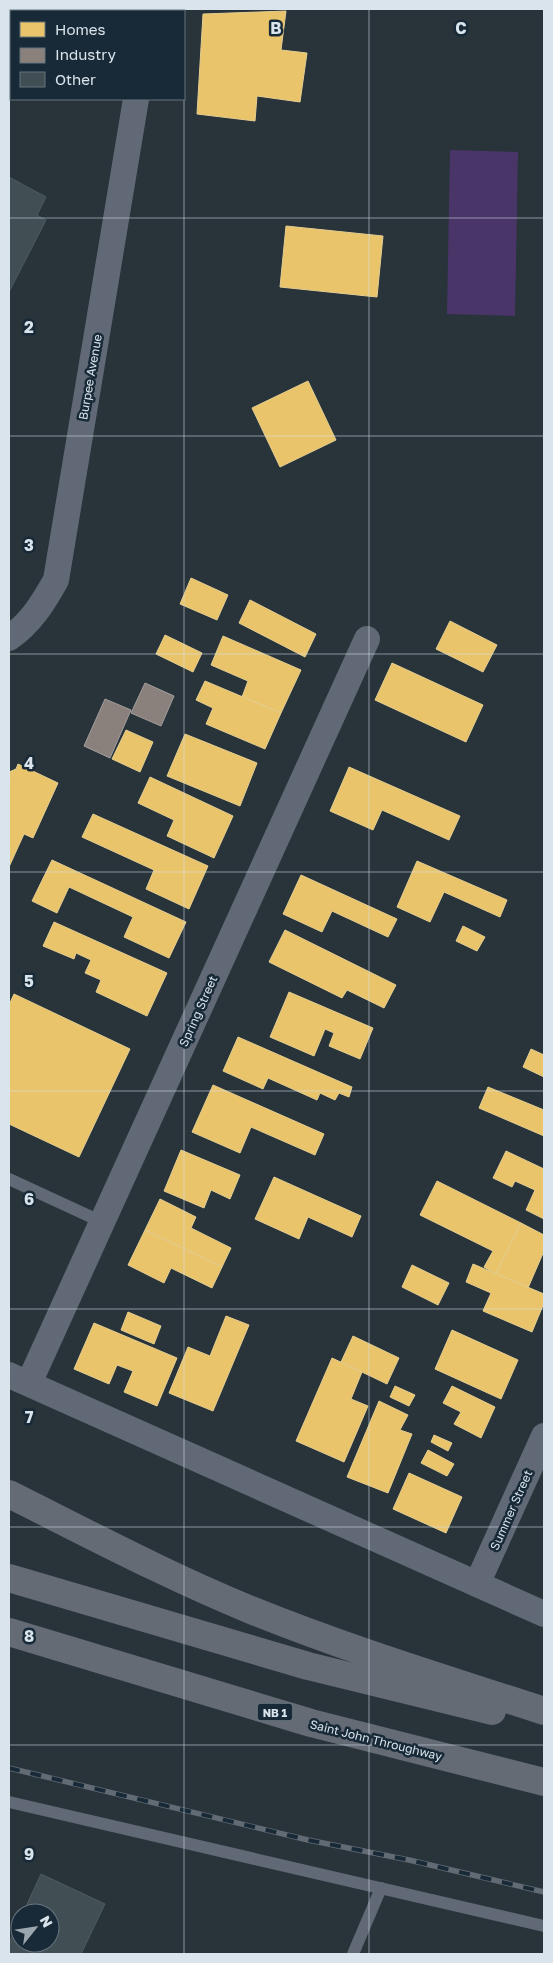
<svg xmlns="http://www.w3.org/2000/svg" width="553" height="1963" font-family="'Golos Text',sans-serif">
  <rect width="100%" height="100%" fill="#29333a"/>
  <polygon fill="#4a3569" points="450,150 518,152 515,316 447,314"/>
  <g fill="#e9c46a" stroke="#e4ce91">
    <polygon points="9,9 31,9 29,11 11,11 11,43 9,46"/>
    <polygon points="286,11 281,50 307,53 300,102 257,96 255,121 197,114 203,14"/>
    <polygon points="286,226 383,236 377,297 280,287"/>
    <polygon points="308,381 336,440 280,467 252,408"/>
    <polygon points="191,578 228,595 217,620 180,604"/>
    <polygon points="250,600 316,634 305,657 239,623"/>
    <polygon points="450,621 497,645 483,672 436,649"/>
    <polygon points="165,635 202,653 193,672 156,654"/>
    <polygon points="223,636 301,670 281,713 242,697 248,681 211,665"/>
    <polygon points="392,663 483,705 466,742 375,700"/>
    <polygon points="205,681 281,713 265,749 206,724 213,708 196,700"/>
    <polygon points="126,730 153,742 140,772 112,759"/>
    <polygon points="185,734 257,763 240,806 167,776"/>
    <polygon points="18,764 58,783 33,838 24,834 9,867 9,784 10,781 9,772 16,769"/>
    <polygon points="349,767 460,816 449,840 382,810 373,830 330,811"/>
    <polygon points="150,777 233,816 214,858 167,836 174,820 138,803"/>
    <polygon points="93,814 208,866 189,909 146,889 154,870 82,837"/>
    <polygon points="52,860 186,922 169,958 124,937 133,917 69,887 57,913 32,901"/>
    <polygon points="417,861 507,900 500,917 444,892 430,922 397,907"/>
    <polygon points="301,875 397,919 388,937 332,911 322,932 283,914"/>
    <polygon points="54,922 167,973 147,1016 96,992 101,980 85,973 91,960 76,953 74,959 43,946"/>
    <polygon points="463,926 485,937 477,951 456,941"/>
    <polygon points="285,930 396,985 384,1008 347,990 342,998 269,962"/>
    <polygon points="289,992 373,1028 360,1059 329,1046 334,1033 325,1029 314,1056 270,1037"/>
    <polygon points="14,994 130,1049 79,1157 9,1124 9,1005"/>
    <polygon points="238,1037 352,1087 349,1097 339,1093 335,1100 320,1093 317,1100 268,1078 263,1089 223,1071"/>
    <polygon points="531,1049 544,1055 544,1077 523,1067"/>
    <polygon points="213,1085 324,1134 315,1155 251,1127 240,1153 192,1132"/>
    <polygon points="488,1087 544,1110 544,1136 479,1108"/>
    <polygon points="181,1150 240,1175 230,1199 211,1190 204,1208 164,1191"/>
    <polygon points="506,1151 544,1169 544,1219 526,1210 535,1190 515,1181 512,1187 493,1178"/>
    <polygon points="274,1177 361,1216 352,1237 308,1217 299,1239 255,1219"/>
    <polygon points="437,1181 521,1223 496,1274 484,1267 493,1251 420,1215"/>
    <polygon points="160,1199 196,1217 191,1228 231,1248 222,1267 145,1230"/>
    <polygon points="521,1223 544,1235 544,1251 528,1288 496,1274"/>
    <polygon points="145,1230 222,1267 212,1288 171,1268 164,1283 128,1265"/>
    <polygon points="473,1264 544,1294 544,1303 532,1332 483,1311 491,1293 466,1282"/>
    <polygon points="412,1265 449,1283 438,1305 402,1287"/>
    <polygon points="128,1312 161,1326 154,1344 121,1330"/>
    <polygon points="226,1316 249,1325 213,1411 169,1393 188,1347 210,1356"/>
    <polygon points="94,1323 177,1358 157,1406 124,1392 133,1371 117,1365 109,1384 74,1369"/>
    <polygon points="452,1330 518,1360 501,1399 435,1369"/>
    <polygon points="353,1336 399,1358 387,1384 341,1362"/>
    <polygon points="332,1358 362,1372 351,1399 368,1406 344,1462 296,1441"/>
    <polygon points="395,1386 415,1395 409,1406 390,1397"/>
    <polygon points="452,1386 495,1407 481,1438 454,1424 461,1412 443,1403"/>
    <polygon points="379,1401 408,1415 400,1430 412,1434 388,1493 347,1477"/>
    <polygon points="434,1435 452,1443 448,1451 431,1442"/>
    <polygon points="428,1450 454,1464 447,1476 421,1463"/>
    <polygon points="409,1473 462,1497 446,1533 393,1509"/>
  </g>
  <g fill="#8a817c" stroke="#a29f9e">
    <polygon points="145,683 174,696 161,726 131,713"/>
    <polygon points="105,699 131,710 110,758 84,746"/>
  </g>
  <g fill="#414e53" stroke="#505a5f">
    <polygon points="9,177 46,197 37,215 46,220 9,292"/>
    <polygon points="41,1874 105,1904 81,1954 9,1954 9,1943 20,1919 20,1943 50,1943 50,1913 23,1913"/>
  </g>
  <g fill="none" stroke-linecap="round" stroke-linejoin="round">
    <g stroke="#616976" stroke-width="12">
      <polyline points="9,1179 102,1222"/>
      <polyline points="9,1802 544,1926"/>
      <polyline points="353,1954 381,1888"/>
    </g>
    <g stroke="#616976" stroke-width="26">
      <polyline points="151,11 151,9"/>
      <path d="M9,638C31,623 43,603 56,580L136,99"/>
      <polyline points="9,1375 544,1614"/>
      <polyline points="29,1383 367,639"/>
      <polyline points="477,1584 544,1436"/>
    </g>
    <g stroke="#646b75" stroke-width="28">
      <path d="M9,1494C89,1534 168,1576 251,1610C347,1649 446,1679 544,1711"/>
      <polyline points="9,1578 308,1666 492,1711"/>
      <polyline points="9,1632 311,1723 544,1782"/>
    </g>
    <g stroke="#626a74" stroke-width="5.5">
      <polyline id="rail" points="9,1768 308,1840 409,1860 544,1892"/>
    </g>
    <use href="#rail" stroke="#182a37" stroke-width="4" stroke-dasharray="11" stroke-linecap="butt"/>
  </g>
  <path fill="none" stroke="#d9e4ec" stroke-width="1" stroke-opacity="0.55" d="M184,9V1954M369,9V1954M9,218H544M9,436H544M9,654H544M9,872H544M9,1091H544M9,1309H544M9,1527H544M9,1745H544"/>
  <g text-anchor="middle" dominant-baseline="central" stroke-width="5" stroke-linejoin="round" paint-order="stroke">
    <rect fill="#182a37" stroke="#9facb6" stroke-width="1" x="257.5" y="1703.5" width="35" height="17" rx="4"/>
    <g font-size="11" font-weight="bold" fill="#d9e4ec">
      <text x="275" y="1712">NB 1</text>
    </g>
    <g font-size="12" fill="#d9e4ec" stroke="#182a37">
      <text transform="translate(90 377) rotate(-80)">Burpee Avenue</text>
      <text transform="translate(198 1011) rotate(-66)">Spring Street</text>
      <text transform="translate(511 1510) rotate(-66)">Summer Street</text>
      <text transform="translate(376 1740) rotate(14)">Saint John Throughway</text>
    </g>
  </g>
  <g font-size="16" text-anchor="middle" font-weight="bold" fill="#d9e4ec" stroke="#182a37" stroke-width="5" stroke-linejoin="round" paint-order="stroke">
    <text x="276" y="34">B</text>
    <text x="461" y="34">C</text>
    <text x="29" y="333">2</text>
    <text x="29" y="551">3</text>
    <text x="29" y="769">4</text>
    <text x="29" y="987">5</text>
    <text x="29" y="1205">6</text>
    <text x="29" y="1423">7</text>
    <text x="29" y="1642">8</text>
    <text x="29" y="1860">9</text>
  </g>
  <rect width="553" height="1963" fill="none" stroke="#d9e4ec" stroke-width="20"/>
  <rect x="10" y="10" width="175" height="90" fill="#182a37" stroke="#65747f"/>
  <rect x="20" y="22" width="25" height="15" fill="#e9c46a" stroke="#65747f"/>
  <text x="55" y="35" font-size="15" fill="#d9e4ec">Homes</text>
  <rect x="20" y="48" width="25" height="15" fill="#8a817c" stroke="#65747f"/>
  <text x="55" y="60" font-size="15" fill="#d9e4ec">Industry</text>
  <rect x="20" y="72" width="25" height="15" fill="#414e53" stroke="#65747f"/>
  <text x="55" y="85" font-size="15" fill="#d9e4ec">Other</text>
  <g transform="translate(35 1928) rotate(60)"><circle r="24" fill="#182a37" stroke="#65747f"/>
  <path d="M0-4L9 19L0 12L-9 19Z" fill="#9ba6ae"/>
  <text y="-8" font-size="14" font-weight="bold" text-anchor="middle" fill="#d9e4ec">N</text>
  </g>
</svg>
